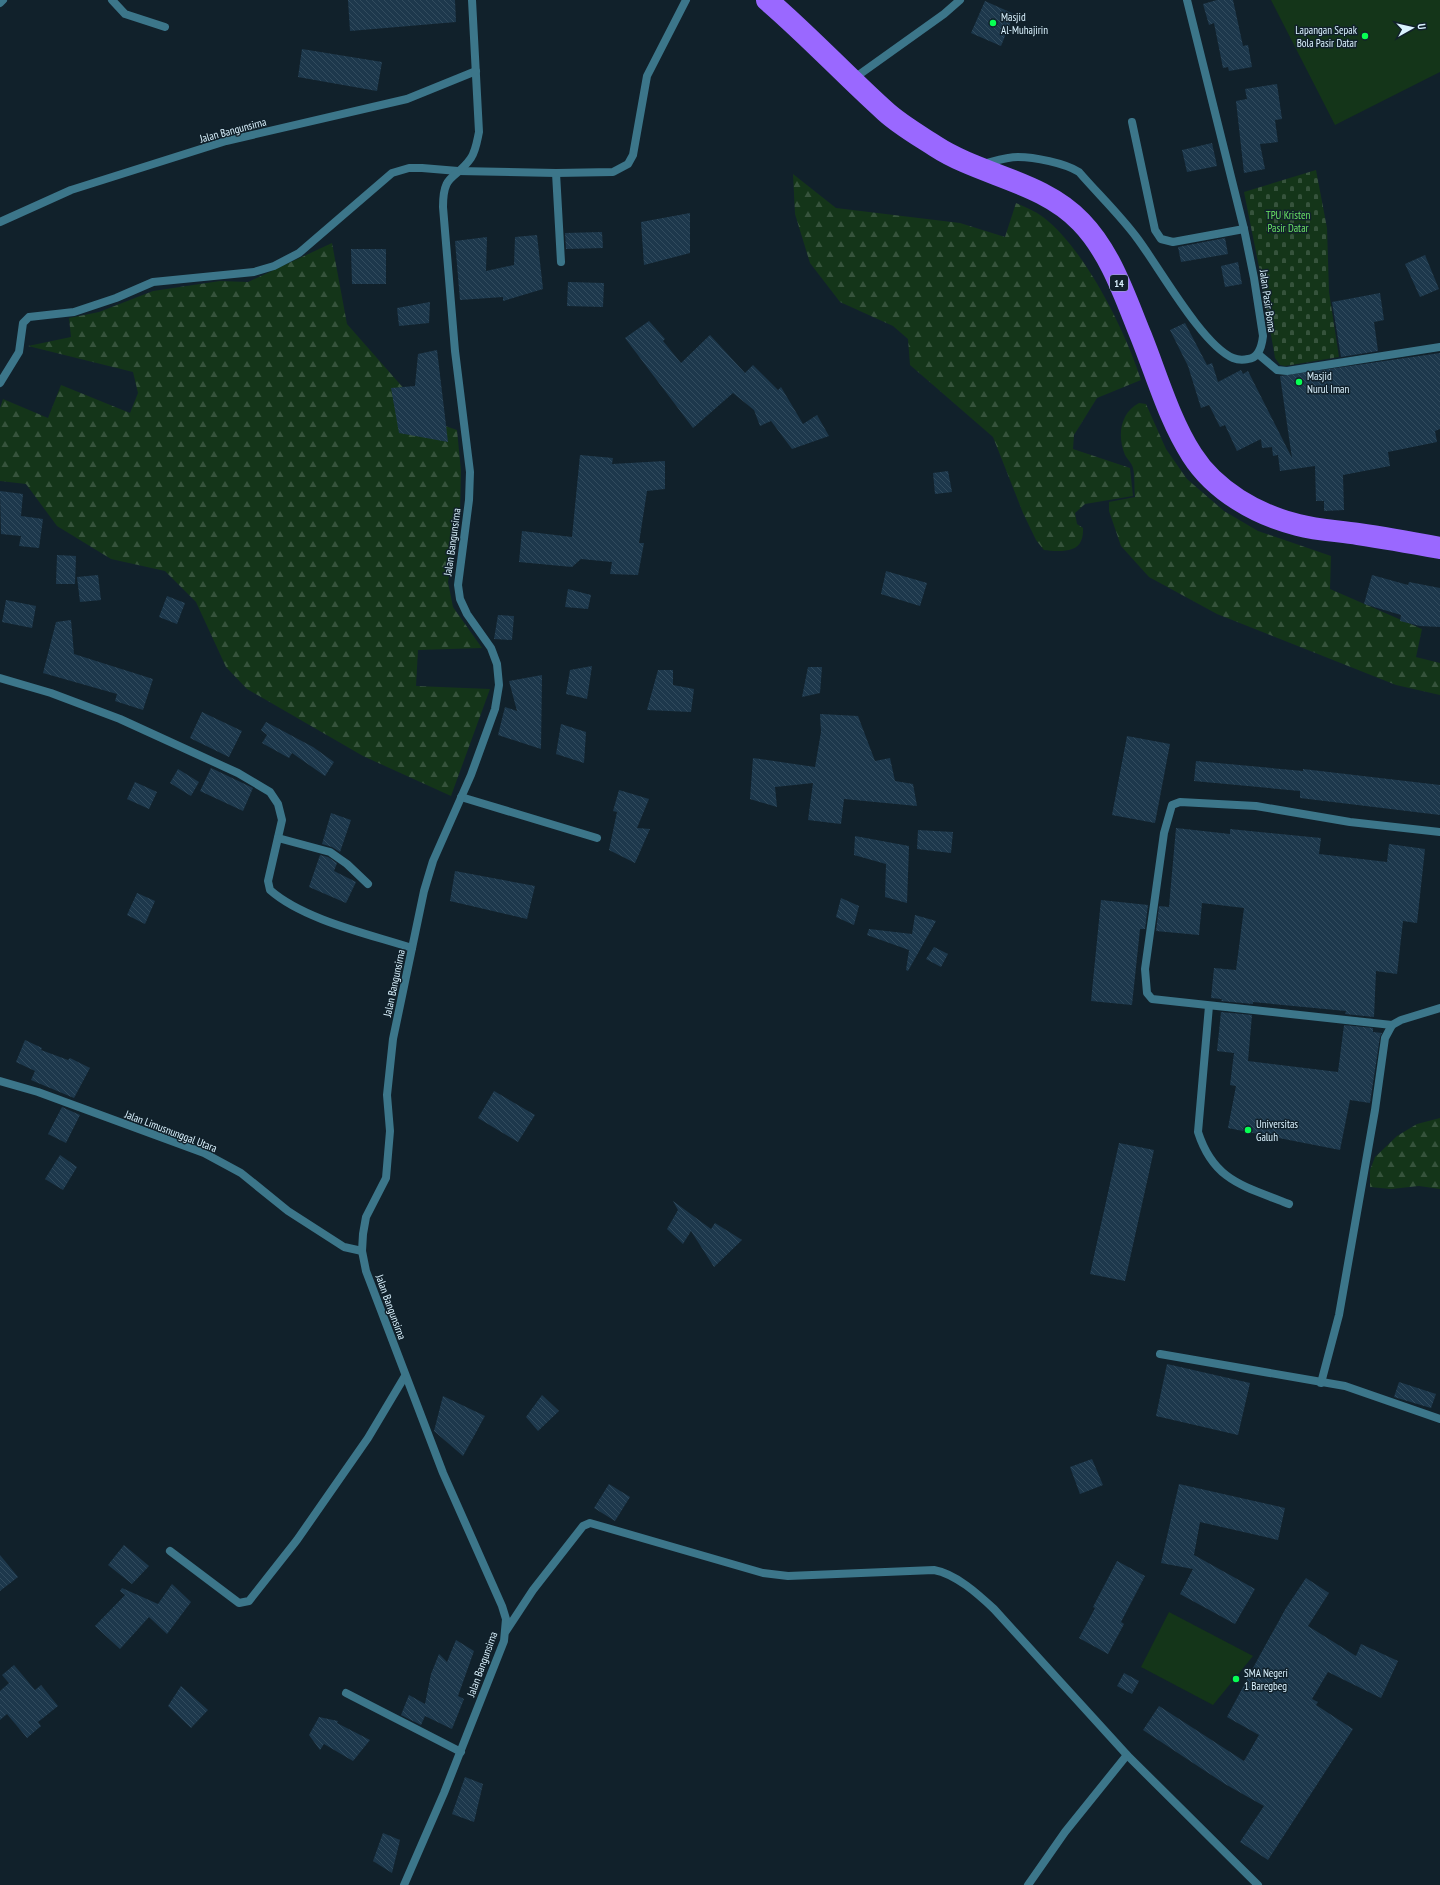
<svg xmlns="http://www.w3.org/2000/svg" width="1440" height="1885" font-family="'PT Sans Narrow',sans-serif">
  <defs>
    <pattern id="forest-firs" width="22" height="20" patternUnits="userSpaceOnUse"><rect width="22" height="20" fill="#143519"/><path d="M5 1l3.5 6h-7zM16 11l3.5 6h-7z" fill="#36533c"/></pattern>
    <pattern id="cemetery-stones" width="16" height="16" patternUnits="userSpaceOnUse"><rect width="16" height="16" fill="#143519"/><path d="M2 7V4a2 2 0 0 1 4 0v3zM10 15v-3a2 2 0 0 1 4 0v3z" fill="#36533c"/></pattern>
    <pattern id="building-back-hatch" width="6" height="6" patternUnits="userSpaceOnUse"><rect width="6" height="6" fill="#1d384c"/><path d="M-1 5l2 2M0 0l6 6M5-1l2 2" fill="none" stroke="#324c5e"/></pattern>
  </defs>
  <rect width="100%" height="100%" fill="#11212b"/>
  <g fill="url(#forest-firs)">
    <path d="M793,174L836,208L960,223L1005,237L1016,203C1025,207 1035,211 1043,217C1085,249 1125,330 1141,380L1097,398L1074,435L1073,449L1130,468L1133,496L1085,504L1075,513L1077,524L1083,528C1083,532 1083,537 1081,541C1076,554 1054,551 1044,550L1036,540L1023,513L993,437L910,365L908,339L893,326L840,302L810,263L795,214Z"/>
    <polygon points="332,243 347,324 406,391 404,412 457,430 461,471 460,516 448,582 453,607 482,648 418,650 416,686 490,689 451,796 363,756 247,689 226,667 196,602 165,571 111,559 57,526 26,484 0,481 0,408 3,399 48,418 61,385 130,413 138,393 133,372 28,346 71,337 69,318 99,312 153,291 220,281 248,282"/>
    <path d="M1139,403L1146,404L1166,449L1187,479L1224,511L1258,531L1331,556L1330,589L1422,629L1416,657L1440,663V695L1396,685L1217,614L1149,577L1121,546L1109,511V502L1135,497C1134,488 1135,477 1133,468C1132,463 1127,459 1125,455C1117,436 1120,413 1139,403Z"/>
    <polygon points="1440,1118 1440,1189 1419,1186 1391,1189 1370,1187 1370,1170 1375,1157 1397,1136 1417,1124"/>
  </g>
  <polygon fill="url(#cemetery-stones)" points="1316,170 1327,228 1329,292 1339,357 1285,366 1280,365 1275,358 1261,277 1244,192"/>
  <g fill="#143519">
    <polygon points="1271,0 1440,0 1440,72 1335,125"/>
    <polygon points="1169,1612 1253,1656 1213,1705 1141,1667"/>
  </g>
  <g fill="url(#building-back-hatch)">
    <polygon points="348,0 455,0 456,22 350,31"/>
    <polygon points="1217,0 1233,0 1243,46 1248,45 1252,67 1229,71 1228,67 1223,68 1214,23 1209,25 1203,4"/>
    <polygon points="985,1 1014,14 1001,46 971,33"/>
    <polygon points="302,49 382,62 377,91 298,77"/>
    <polygon points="1277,84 1282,119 1275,120 1278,142 1260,144 1265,169 1244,173 1236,101 1247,99 1245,89"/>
    <polygon points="1212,143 1217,166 1187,172 1182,150"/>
    <polygon points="690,213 690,253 644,265 641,222"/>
    <polygon points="602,232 603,248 566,249 565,233"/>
    <polygon points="537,235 543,289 503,301 503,297 460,300 455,241 487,237 486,271 514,265 515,237"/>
    <polygon points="1225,238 1228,254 1181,262 1178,247"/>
    <polygon points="351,249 386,249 386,284 352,284"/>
    <polygon points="1425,255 1439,289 1420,297 1405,264"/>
    <polygon points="1238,262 1242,284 1225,287 1221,266"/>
    <polygon points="568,282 604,283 603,307 567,306"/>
    <polygon points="1380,293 1384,320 1374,322 1378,351 1341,357 1332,302"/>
    <polygon points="430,302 429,323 399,326 397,308"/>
    <polygon points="649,321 665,339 663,341 681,363 710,335 745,373 753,365 778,390 781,387 803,424 817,415 829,436 792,449 771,421 760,426 754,410 733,393 693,428 625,338"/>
    <polygon points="1185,323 1207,365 1212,363 1218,382 1241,370 1243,374 1248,371 1292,458 1280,376 1440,353 1440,429 1435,431 1437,442 1388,452 1390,466 1343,475 1344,510 1324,511 1324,501 1316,501 1315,466 1280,471 1278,455 1273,456 1272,447 1262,448 1261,439 1237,451 1225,425 1220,427 1209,405 1201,408 1188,366 1170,330"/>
    <polygon points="437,350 448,442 399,433 391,388 415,386 418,354"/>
    <polygon points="580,455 613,458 612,464 665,461 665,489 647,491 639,543 644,543 638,575 610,574 612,562 581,559 572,567 519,562 522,531 572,537"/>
    <polygon points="948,471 952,492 935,494 933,473"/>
    <polygon points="0,491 23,494 21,516 43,519 39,548 19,546 21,536 1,534"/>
    <polygon points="57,555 76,556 75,584 56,584"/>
    <polygon points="886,571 927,583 920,606 881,594"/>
    <polygon points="98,575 101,600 80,602 77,577"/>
    <polygon points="1372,575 1408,585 1409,582 1440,588 1440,627 1420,626 1400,621 1401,615 1364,604"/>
    <polygon points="568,589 591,595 588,609 565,607"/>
    <polygon points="167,596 185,603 177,624 159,617"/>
    <polygon points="6,600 36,606 32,628 2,622"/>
    <polygon points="498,615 514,616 512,640 494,639"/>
    <polygon points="71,620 74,654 153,679 143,710 115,701 117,694 43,673 56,622"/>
    <polygon points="592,666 587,699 566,694 570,670"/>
    <polygon points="808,667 822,667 820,693 802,697"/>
    <polygon points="658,670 673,670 673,685 694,689 691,712 647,710"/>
    <polygon points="542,675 541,749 498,735 505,707 517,711 509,681"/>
    <polygon points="202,712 242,731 229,757 190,738"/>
    <polygon points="820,714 858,716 875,761 890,758 895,781 913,784 917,806 844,799 841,824 808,820 813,783 775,787 777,807 750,799 753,758 815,767 821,732"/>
    <polygon points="266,722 313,747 334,762 325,776 292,753 289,758 262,743 267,735 261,730"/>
    <polygon points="561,724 586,732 584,763 556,754"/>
    <polygon points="1127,736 1170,744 1155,823 1112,815"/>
    <polygon points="1196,761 1303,771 1303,769 1440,785 1440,815 1300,798 1300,791 1194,781"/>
    <polygon points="211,768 253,788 243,811 200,791"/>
    <polygon points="178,769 199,782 191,796 170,783"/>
    <polygon points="135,782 157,792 149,809 127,799"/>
    <polygon points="619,790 649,799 637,828 650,829 635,863 609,850 617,812 613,811"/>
    <polygon points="331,813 351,820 340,852 332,847 322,844"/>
    <polygon points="1176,828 1230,834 1230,829 1321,838 1319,854 1387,862 1389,844 1425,849 1417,923 1403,921 1397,974 1376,971 1374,1017 1345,1014 1346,1011 1253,1002 1253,1004 1221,1001 1222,999 1211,998 1214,968 1236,970 1244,908 1202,903 1199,935 1156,931 1159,906 1169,907"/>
    <polygon points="918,830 953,832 951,853 917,849"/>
    <polygon points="855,836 909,846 907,903 885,897 886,864 854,855"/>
    <polygon points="320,855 328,857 337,863 334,871 356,882 346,903 309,887"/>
    <polygon points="455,871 535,886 527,919 450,901"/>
    <polygon points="137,893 155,901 145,924 127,915"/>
    <polygon points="841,898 859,906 854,925 836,917"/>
    <polygon points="1101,900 1148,905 1145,929 1140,929 1132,1005 1091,1001"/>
    <polygon points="915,915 936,921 908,971 906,970 909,950 867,935 869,929 912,934"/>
    <polygon points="934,947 948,954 941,967 926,959"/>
    <polygon points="1221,1012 1252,1015 1248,1061 1338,1072 1344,1025 1373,1028 1373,1032 1382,1033 1380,1037 1370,1103 1350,1100 1340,1150 1228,1128 1236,1086 1230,1085 1234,1053 1217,1051"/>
    <polygon points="25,1040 42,1048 41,1050 68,1060 70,1058 90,1068 74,1098 31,1080 35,1071 16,1062"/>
    <polygon points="494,1091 535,1115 518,1142 478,1118"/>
    <polygon points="62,1107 80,1115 66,1143 48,1134"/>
    <polygon points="1119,1143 1154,1150 1125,1281 1090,1274"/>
    <polygon points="60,1155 77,1167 63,1190 45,1179"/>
    <polygon points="673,1201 711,1229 715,1223 742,1240 714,1267 691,1231 683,1244 667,1229 678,1210"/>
    <polygon points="1167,1364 1250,1383 1238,1435 1156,1416"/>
    <polygon points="1399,1382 1436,1394 1431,1408 1394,1397"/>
    <polygon points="542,1395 559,1411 538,1431 526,1417"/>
    <polygon points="443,1396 485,1416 463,1456 434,1431"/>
    <polygon points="1092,1459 1103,1485 1080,1494 1070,1467"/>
    <polygon points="609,1484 630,1497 615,1521 594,1508"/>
    <polygon points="1179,1484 1285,1508 1278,1540 1200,1522 1194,1555 1255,1589 1235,1624 1180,1594 1193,1569 1161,1563"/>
    <polygon points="124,1545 149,1566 132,1584 108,1565"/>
    <polygon points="0,1555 18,1577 0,1591"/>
    <polygon points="1117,1561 1145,1576 1121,1622 1124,1624 1108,1654 1079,1638 1095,1608 1093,1607"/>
    <polygon points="1306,1578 1329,1593 1308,1626 1356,1656 1361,1644 1398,1661 1381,1698 1328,1672 1312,1699 1318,1702 1316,1705 1353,1729 1268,1860 1240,1842 1264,1806 1225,1784 1143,1730 1159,1706 1244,1761 1259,1735 1227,1717 1260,1655 1286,1608"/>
    <polygon points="172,1584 191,1602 167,1634 149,1617 120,1649 95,1626 125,1595 120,1591 122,1588 158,1604"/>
    <polygon points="456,1640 474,1651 458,1696 464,1699 452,1729 425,1716 421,1725 401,1715 409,1695 425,1704 431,1674 439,1654 447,1662"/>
    <polygon points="14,1665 35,1690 41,1685 58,1706 38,1722 41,1726 27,1738 7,1714 0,1720 0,1691 9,1683 2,1675"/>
    <polygon points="1124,1673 1139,1681 1132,1694 1117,1686"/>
    <polygon points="181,1686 208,1710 191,1728 168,1706"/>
    <polygon points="319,1717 338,1721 337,1723 370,1740 353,1761 324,1744 320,1750 309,1735"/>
    <polygon points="465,1777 483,1784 474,1822 452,1814"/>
    <polygon points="383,1833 400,1840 392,1873 373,1861"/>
  </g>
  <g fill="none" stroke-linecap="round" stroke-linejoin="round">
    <g stroke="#3c768a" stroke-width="8">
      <polyline points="112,0 125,14 165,27"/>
      <polyline points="0,3 3,0"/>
      <polyline points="853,79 944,14 960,0"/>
      <polyline points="1132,122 1155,230 1161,239 1173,242 1244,229"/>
      <path d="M983,164C995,161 1006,157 1018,157C1034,157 1065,163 1079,172C1098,194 1120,215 1137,238C1159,267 1202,345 1233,358C1238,360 1243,360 1248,359C1259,358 1262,345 1263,336L1254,278L1244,229L1187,0"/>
      <polyline points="556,173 561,262"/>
      <polyline points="0,222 71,190 226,141 407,99 476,71"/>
      <polyline points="1258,354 1277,370 1287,371 1440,347"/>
      <polyline points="0,383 19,352 23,323 29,317 74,312 116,298 153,282 254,272 274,266 299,253 392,173 409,168 422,168 458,171 556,173 613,172 628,164 633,155 647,76 686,0"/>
      <path d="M0,678L51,693L120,719L238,773L270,792L278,804L282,820L268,881L270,890C304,920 369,934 412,948"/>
      <polyline points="461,797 597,838"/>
      <polyline points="278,838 330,852 347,864 368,884"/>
      <path d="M1209,1006L1198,1132C1214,1182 1245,1186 1289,1204"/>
      <polyline points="1392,1025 1152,999 1147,993 1145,969 1164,833 1172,805 1180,802 1256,806 1350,822 1440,832"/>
      <polyline points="0,1081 38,1092 204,1153 241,1173 288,1211 344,1247 362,1251"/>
      <polyline points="1160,1354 1345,1386 1440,1419"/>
      <polyline points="1321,1383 1339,1315 1375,1110 1385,1038 1392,1025 1401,1020 1440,1008"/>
      <polyline points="170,1551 239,1603 249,1601 297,1540 368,1438 405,1376"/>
      <path d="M506,1631L533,1590L583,1526L590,1523L763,1573L788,1576L934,1570C956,1574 978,1594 994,1609L1127,1755L1258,1885"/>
      <polyline points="346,1693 461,1752"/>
      <path d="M404,1885L444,1793L504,1641L506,1619L502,1606L443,1473L366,1271L362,1251L363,1234L366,1217L386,1178L390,1131L387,1095L393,1039L424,891L433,861L471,775L495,709L499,685L497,664L491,648L467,614L460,599L458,585L469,500L470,472L455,351L443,207C443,172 455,181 471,158C476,150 477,141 479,132L472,0"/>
      <polyline points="1028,1885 1065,1832 1127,1755"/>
    </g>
    <path stroke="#9a68ff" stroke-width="22" d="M767,0C808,35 845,75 885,111C899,124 918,135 935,146C981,176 1042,181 1081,222C1111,253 1125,297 1141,336C1157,376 1169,419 1192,455C1215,491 1257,515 1298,525C1317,530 1338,531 1358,534C1385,538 1413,543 1440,548"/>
  </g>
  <g fill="#07ff53" stroke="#11212b" stroke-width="1.5">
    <circle cx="993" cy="23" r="4"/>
    <circle cx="1365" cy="36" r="4"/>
    <circle cx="1299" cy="382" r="4"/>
    <circle cx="1248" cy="1130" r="4"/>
    <circle cx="1236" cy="1679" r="4"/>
  </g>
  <g text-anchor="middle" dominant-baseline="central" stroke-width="3" stroke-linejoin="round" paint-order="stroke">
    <rect fill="#11212b" stroke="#9eb4bf" stroke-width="1" x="1110" y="275" width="18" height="16" rx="3"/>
    <g font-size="10" font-weight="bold" fill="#dbf3ff">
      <text x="1119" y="283">14</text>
    </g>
    <g font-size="11" fill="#dbf3ff" stroke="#11212b" text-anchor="start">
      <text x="1001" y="17">Masjid<tspan x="1001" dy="13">Al-Muhajirin</tspan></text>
      <text x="1357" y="30" text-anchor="end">Lapangan Sepak<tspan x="1357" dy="13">Bola Pasir Datar</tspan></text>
      <text x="1307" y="376">Masjid<tspan x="1307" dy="13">Nurul Iman</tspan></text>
      <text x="1256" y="1124">Universitas<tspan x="1256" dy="13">Galuh</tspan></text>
      <text x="1244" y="1673">SMA Negeri<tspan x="1244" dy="13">1 Baregbeg</tspan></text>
    </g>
    <g font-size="11" fill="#dbf3ff" stroke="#11212b">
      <text transform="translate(233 130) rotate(-15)">Jalan Bangunsirna</text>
      <text transform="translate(1268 301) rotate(82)">Jalan Pasir Boma</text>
      <text transform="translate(452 542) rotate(-82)">Jalan Bangunsirna</text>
      <text transform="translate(394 983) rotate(-78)">Jalan Bangunsirna</text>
      <text transform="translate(171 1131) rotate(21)">Jalan Limusnunggal Utara</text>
      <text transform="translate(391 1307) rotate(70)">Jalan Bangunsirna</text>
      <text transform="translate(482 1664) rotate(-70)">Jalan Bangunsirna</text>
    </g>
    <g font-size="11" fill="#69e164" stroke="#11212b">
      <text x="1288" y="215">TPU Kristen<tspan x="1288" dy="13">Pasir Datar</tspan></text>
    </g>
  </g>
  <g transform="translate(1412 28) rotate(82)" stroke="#11212b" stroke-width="3" paint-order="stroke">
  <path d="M0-3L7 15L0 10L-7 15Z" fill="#dbf3ff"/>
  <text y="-6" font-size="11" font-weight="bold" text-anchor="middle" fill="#dbf3ff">U</text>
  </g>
</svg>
